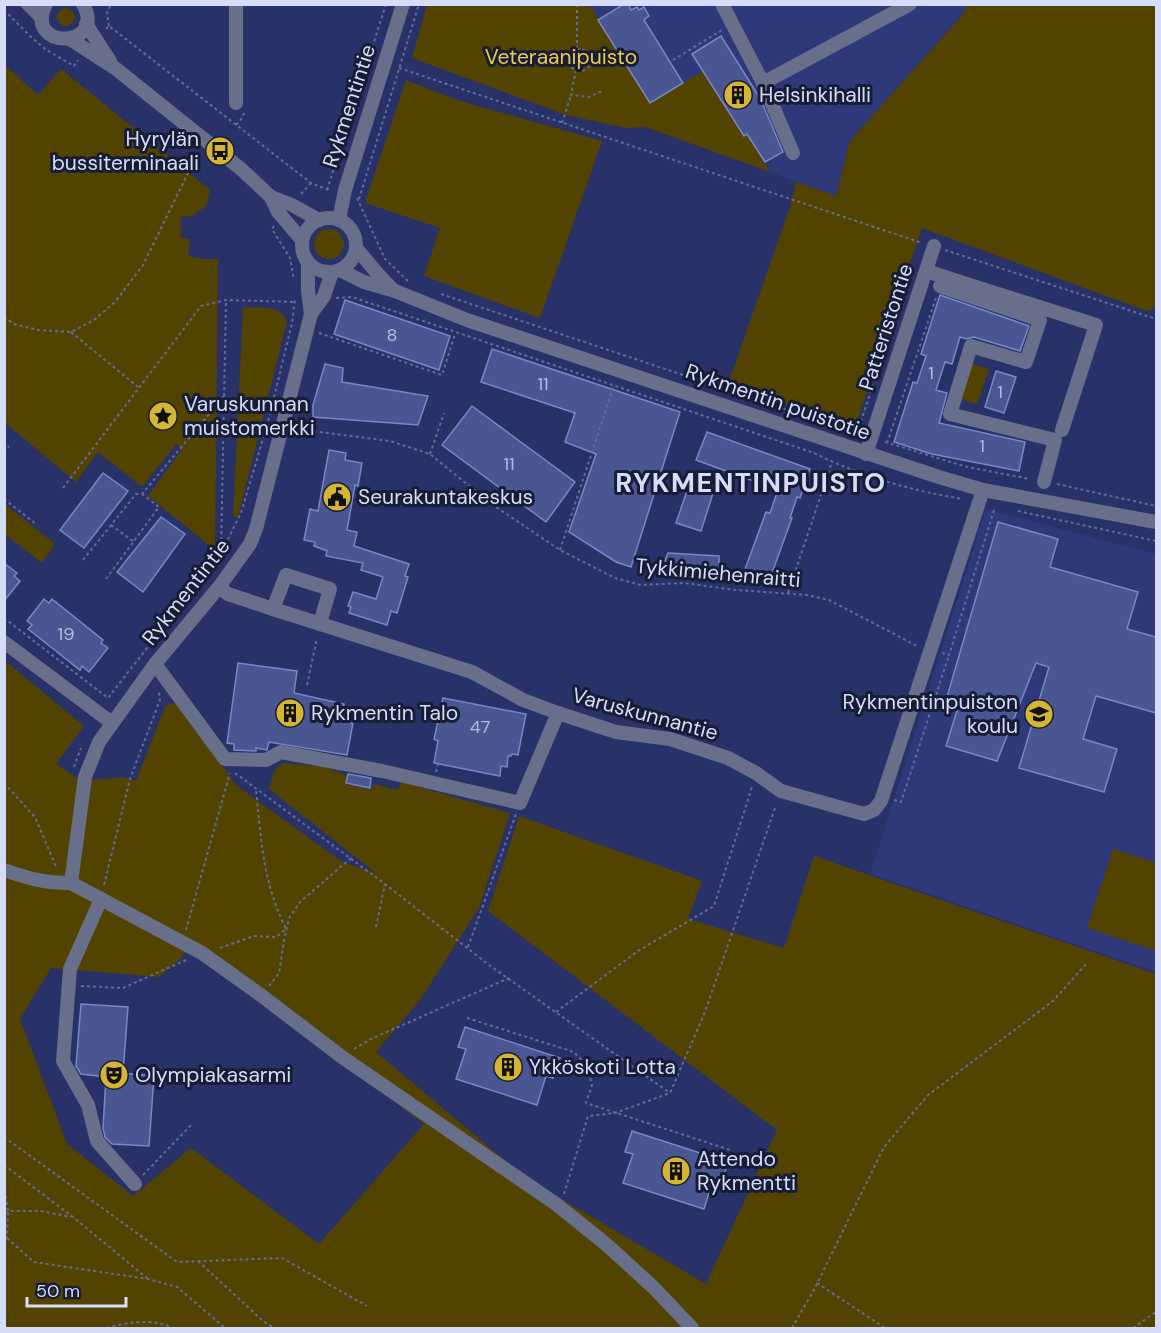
<svg xmlns="http://www.w3.org/2000/svg" width="1161" height="1333" font-family="'DM Sans',sans-serif">
  <rect width="100%" height="100%" fill="#293169"/>
  <g fill="#2f3878">
    <polygon points="578,5 967,5 963,13 850,141 836,196 770,172 748,134 744,136 703,72 650,103 592,9"/>
    <polygon points="986,509 1156,554 1156,972 870,874"/>
  </g>
  <g fill="#534300" fill-rule="evenodd">
    <polygon points="578,4 592,8 650,103 703,71 744,136 747,134 770,172 645,127 626,128 566,115 412,58 427,5"/>
    <polygon points="967,5 1156,5 1156,307 1147,311 922,228 855,427 728,384 790,207 796,182 836,196 850,141 963,14"/>
    <circle cx="66" cy="17" r="9"/>
    <polygon points="5,65 38,95 61,69 210,190 206,206 192,216 181,217 181,238 190,239 188,256 203,259 218,259 215,550 148,496 182,449 176,444 142,487 98,452 76,482 5,423"/>
    <polygon points="406,80 460,101 602,141 540,318 424,276 440,228 365,203"/>
    <circle cx="329" cy="244" r="15"/>
    <path d="M243,307C258,308 280,304 287,321L238,517H233Z"/>
    <polygon points="966,362 989,369 977,404 955,397"/>
    <polygon points="5,504 55,544 42,563 5,534"/>
    <path d="M5,661L84,726L56,764L81,781L122,777L136,781L165,707L170,703L179,704L236,785L342,862L376,873L269,789L274,771L283,763L325,767L347,776L346,784L371,790L373,784L398,790L401,782L510,813L479,908L420,1000L376,1052L527,1179L706,1284L777,1130L488,911L519,816L702,881L688,919L784,948L814,856L1156,974V1328H5ZM192,944L209,961L424,1124L319,1244L191,1148L133,1196L67,1144L20,1019L51,968L159,977L179,960Z"/>
    <polygon points="1113,849 1156,863 1156,951 1087,928"/>
  </g>
  <g fill="#4a5691" stroke="#7987c7" stroke-width="1.5">
    <polygon points="624,4 628,4 631,10 637,7 639,10 644,7 649,16 644,20 683,83 650,103 598,20"/>
    <polygon points="721,36 760,98 783,152 765,162 747,134 744,136 692,54"/>
    <polygon points="940,295 1029,326 1020,351 974,337 966,339 960,337 952,364 945,362 936,390 947,393 939,423 1025,442 1019,471 932,454 894,442 913,382 917,383 926,356 921,354"/>
    <polygon points="345,300 450,336 439,370 334,334"/>
    <polygon points="492,349 680,412 631,567 616,562 569,532 596,454 565,442 575,413 481,382"/>
    <polygon points="325,364 343,368 342,382 428,396 418,425 313,417 313,405"/>
    <polygon points="996,371 1016,377 1004,413 985,407"/>
    <polygon points="472,406 575,482 546,522 442,445"/>
    <polygon points="707,432 810,469 800,498 797,497 790,518 792,518 772,573 744,572 766,512 770,513 778,490 696,460"/>
    <polygon points="329,450 346,453 345,460 362,463 358,486 355,485 347,530 357,532 354,546 409,564 405,576 408,577 397,613 391,611 387,625 349,613 351,607 348,606 353,592 376,599 383,577 361,570 363,563 326,556 327,551 314,546 315,542 304,540 310,509 318,511"/>
    <polygon points="103,473 128,491 84,548 60,530"/>
    <polygon points="694,480 715,487 701,531 676,523 689,485 692,486"/>
    <polygon points="161,517 185,534 143,592 117,572"/>
    <polygon points="998,522 1058,539 1050,567 1138,592 1127,629 1156,637 1156,713 1096,696 1083,739 1117,749 1104,792 1019,768 1049,667 1036,663 997,761 946,746 960,701 947,697"/>
    <polygon points="668,553 719,556 719,575 659,575"/>
    <polygon points="4,563 17,573 14,576 20,581 4,601"/>
    <polygon points="44,599 49,603 52,599 103,640 101,643 108,648 89,672 82,666 80,670 28,629 32,625 27,621"/>
    <polygon points="238,663 297,671 294,693 344,704 343,711 353,714 351,723 353,723 347,755 269,742 267,750 256,748 256,751 234,750 234,744 227,743"/>
    <polygon points="443,698 526,714 518,755 512,754 511,756 508,756 507,767 501,766 500,776 434,763 438,741 434,739"/>
    <polygon points="348,774 371,778 370,788 346,783"/>
    <polygon points="81,1004 128,1007 123,1073 154,1076 149,1146 112,1144 105,1137 103,1128 106,1077 81,1074 76,1066"/>
    <polygon points="465,1027 560,1058 553,1078 546,1076 537,1105 456,1079 466,1049 458,1047"/>
    <polygon points="632,1131 728,1162 722,1182 713,1180 704,1209 623,1183 633,1154 625,1152"/>
  </g>
  <g fill="none" stroke-linecap="round" stroke-linejoin="round">
    <g stroke="#636b99" stroke-width="2" stroke-dasharray="3 3" stroke-linecap="butt">
      <polyline points="4,10 31,37 45,49 74,66 78,60"/>
      <polyline points="109,26 107,13 111,4"/>
      <polyline points="106,29 109,26 311,183 331,191"/>
      <polyline points="577,49 577,7 579,4"/>
      <circle cx="580" cy="60" r="11"/>
      <polyline points="673,60 722,30"/>
      <polyline points="399,68 922,243"/>
      <polyline points="576,70 571,95 589,97 602,91"/>
      <polyline points="562,123 571,95"/>
      <polyline points="236,125 243,117 244,112"/>
      <polyline points="327,190 386,4"/>
      <polyline points="301,194 311,183"/>
      <polyline points="357,198 385,259 408,281"/>
      <polyline points="359,199 419,4"/>
      <polyline points="274,226 272,229 290,258 294,280"/>
      <polyline points="945,250 1156,319"/>
      <polyline points="441,294 859,434"/>
      <path d="M336,298L352,297L814,453C860,476 913,491 963,499"/>
      <polyline points="4,317 14,324 38,330 71,332 94,320 115,302 143,265 191,167"/>
      <polyline points="71,332 138,387"/>
      <polyline points="319,333 442,375 455,334"/>
      <polyline points="296,429 390,441 430,454 490,503 560,550 615,578 641,585 684,583 736,590 807,595 829,600 919,647"/>
      <polyline points="857,433 879,367"/>
      <polyline points="885,442 967,467 1030,479"/>
      <polyline points="887,443 936,298"/>
      <polyline points="4,452 9,446"/>
      <polyline points="430,454 444,413"/>
      <polyline points="1057,484 1156,506"/>
      <polyline points="63,488 201,306 226,300 294,302"/>
      <polyline points="4,499 36,524"/>
      <polyline points="1018,511 1156,541"/>
      <polyline points="111,525 134,542"/>
      <polyline points="560,550 614,385"/>
      <polyline points="221,552 226,300"/>
      <polyline points="83,560 136,494 142,494 225,395"/>
      <polyline points="106,579 159,507 142,494"/>
      <polyline points="788,593 832,462"/>
      <polyline points="4,618 108,698 221,553 241,513 268,422 292,323 295,298"/>
      <polyline points="942,653 949,655 995,507"/>
      <polyline points="307,685 317,638"/>
      <polyline points="74,767 81,748"/>
      <polyline points="436,772 438,764"/>
      <polyline points="235,773 385,884 489,965 670,1093"/>
      <polyline points="4,783 35,817 57,869"/>
      <polyline points="894,800 901,802 949,655"/>
      <polyline points="104,885 130,779 160,700 159,692"/>
      <polyline points="376,927 385,884"/>
      <polyline points="186,930 230,773"/>
      <polyline points="468,947 516,814"/>
      <path d="M220,948L254,936L276,937L286,929C263,882 261,840 256,789"/>
      <polyline points="81,986 123,988 186,960"/>
      <polyline points="269,986 279,973 284,941 289,918 300,902 351,858"/>
      <polyline points="556,1012 638,951 714,906 752,787"/>
      <polyline points="467,1018 574,1052 587,1066 592,1085 586,1103 730,1150"/>
      <polyline points="354,1049 371,1039 509,978"/>
      <polyline points="4,1137 177,1262 282,1258 367,1306"/>
      <polyline points="4,1165 73,1217 148,1279"/>
      <polyline points="5,1166 5,1191 8,1211 41,1211 71,1217"/>
      <polyline points="143,1175 193,1123"/>
      <polyline points="564,1194 588,1116 615,1113 670,1093 705,1012 776,805"/>
      <polyline points="4,1213 8,1211 7,1238 4,1239"/>
      <polyline points="7,1238 34,1262 148,1279 177,1287 225,1328"/>
      <polyline points="198,1261 263,1321 274,1328"/>
      <polyline points="817,1283 885,1328"/>
      <path d="M107,1328C127,1322 154,1318 172,1328"/>
      <polyline points="792,1328 814,1290 884,1147 928,1095 1053,1001 1087,963"/>
      <polyline points="1133,1328 1156,1312"/>
    </g>
    <g stroke="#686f8b" stroke-width="14">
      <polyline points="28,4 42,18"/>
      <path d="M46,4C22,51 108,49 83,4"/>
      <polyline points="722,4 763,83 793,153"/>
      <polyline points="86,24 110,61"/>
      <polyline points="70,39 115,68 241,169 271,197 292,205 319,220"/>
      <polyline points="763,83 910,4"/>
      <polyline points="236,103 236,4"/>
      <polyline points="271,197 278,212 302,240"/>
      <circle cx="329" cy="245" r="27"/>
      <polyline points="339,220 345,190 403,4"/>
      <polyline points="356,248 377,273 393,290"/>
      <polyline points="308,263 308,291 311,314"/>
      <polyline points="340,270 364,282 395,291 467,320 939,477 983,490 1156,522"/>
      <polyline points="926,271 1096,325 1062,430"/>
      <polyline points="940,286 1040,320 1026,362 971,346 950,414 1055,440 1044,482"/>
      <polyline points="866,454 934,246"/>
      <polyline points="219,587 228,594 273,609 472,672 523,700 558,713 616,732 670,739 728,758 756,773 781,791 864,814 874,810 881,801 983,490"/>
      <polyline points="273,609 286,575 330,589 320,623"/>
      <polyline points="4,642 112,723"/>
      <polyline points="155,664 225,759 266,760 281,752 382,771 520,803 558,713"/>
      <path d="M4,870C27,878 47,884 71,883L202,953L262,996L342,1057L556,1204L607,1245L654,1288L692,1328"/>
      <polyline points="71,883 85,777 99,742 155,664 219,587 250,544 256,529 311,314 324,296 332,272"/>
      <polyline points="101,899 70,969 63,1061 88,1105 97,1141 135,1184"/>
    </g>
  </g>
  <defs>
    <g id="building-disc" transform="scale(1.5)"><circle r="9.5" fill="#d6b534" stroke="#181d36"/><path d="M-4-6H4V6H1V3H-1V6H-4ZM-2.5-4.3h1.7v1.8h-1.7ZM.8-4.3h1.7v1.8H.8ZM-2.5-1h1.7V.8h-1.7ZM.8-1h1.7V.8H.8Z" fill="#111"/></g>
    <g id="bus-disc" transform="scale(1.5)"><circle r="9.5" fill="#d6b534" stroke="#181d36"/><path d="M-5-6H5V4H4V6H2V4H-2V6H-4V4H-5ZM-3.5-4V0h7V-4ZM-3.5 1.2v1.5H-2V1.2ZM2 1.2v1.5H3.5V1.2Z" fill="#111"/></g>
    <g id="sight-disc" transform="scale(1.5)"><circle r="9.5" fill="#d6b534" stroke="#181d36"/><path d="M0-6L1.8-2.2L6-1.7L2.9 1.2L3.7 5.4L0 3.3L-3.7 5.4L-2.9 1.2L-6-1.7L-1.8-2.2Z" fill="#111"/></g>
    <g id="civic-disc" transform="scale(1.5)"><circle r="9.5" fill="#d6b534" stroke="#181d36"/><path d="M-.6-6.5H3V-4.5H.6V-3L4-1V1h2V6H-6V1h2V-1L-.6-3ZM-1.2 2.5V6h2.4V2.5Z" fill="#111"/></g>
    <g id="school-disc" transform="scale(1.5)"><circle r="9.5" fill="#d6b534" stroke="#181d36"/><path d="M0-5L7-2L0 1L-7-2ZM-4 1L0 2.5L4 1V4Q0 6-4 4Z" fill="#111"/></g>
    <g id="theatre-disc" transform="scale(1.5)"><circle r="9.5" fill="#d6b534" stroke="#181d36"/><path d="M-5-5.5Q0-4 5-5.5V0Q5 5 0 6Q-5 5-5 0ZM-3.3-2.5H-1v1.5H-3.3ZM1-2.5H3.3v1.5H1ZM-2.8 1Q0 5.5 2.8 1Z" fill="#111"/></g>
  </defs>
  <g fill-rule="evenodd">
    <use href="#building-disc" x="738" y="95"/>
    <use href="#bus-disc" x="220" y="151"/>
    <use href="#sight-disc" x="163" y="416"/>
    <use href="#civic-disc" x="337" y="497"/>
    <use href="#building-disc" x="290" y="713"/>
    <use href="#school-disc" x="1039" y="714"/>
    <use href="#building-disc" x="508" y="1067"/>
    <use href="#theatre-disc" x="114" y="1075"/>
    <use href="#building-disc" x="676" y="1171"/>
  </g>
  <g text-anchor="middle" dominant-baseline="central" stroke-width="6" stroke-linejoin="round" paint-order="stroke">
    <g font-size="18" fill="#b2bbdf">
      <text x="392" y="335">8</text>
      <text x="931" y="373">1</text>
      <text x="543" y="384">11</text>
      <text x="1000" y="392">1</text>
      <text x="982" y="446">1</text>
      <text x="509" y="464">11</text>
      <text x="66" y="634">19</text>
      <text x="480" y="727">47</text>
    </g>
    <g font-size="21" fill="#ecca4b" stroke="#181d36">
      <text x="561" y="57">Veteraanipuisto</text>
    </g>
    <g font-size="21" fill="#d5ddf9" stroke="#181d36" text-anchor="start">
      <text x="759" y="95">Helsinkihalli</text>
      <text x="199" y="139" text-anchor="end">Hyrylän<tspan x="199" dy="24">bussiterminaali</tspan></text>
      <text x="184" y="404">Varuskunnan<tspan x="184" dy="24">muistomerkki</tspan></text>
      <text x="358" y="497">Seurakuntakeskus</text>
      <text x="1018" y="702" text-anchor="end">Rykmentinpuiston<tspan x="1018" dy="24">koulu</tspan></text>
      <text x="311" y="713">Rykmentin Talo</text>
      <text x="529" y="1067">Ykköskoti Lotta</text>
      <text x="135" y="1075">Olympiakasarmi</text>
      <text x="697" y="1159">Attendo<tspan x="697" dy="24">Rykmentti</tspan></text>
    </g>
    <g font-size="21" fill="#d5ddf9" stroke="#181d36">
      <text transform="translate(349 106) rotate(-72)">Rykmentintie</text>
      <text transform="translate(886 327) rotate(-72)">Patteristontie</text>
      <text transform="translate(778 402) rotate(19)">Rykmentin puistotie</text>
      <text transform="translate(718 573) rotate(5)">Tykkimiehenraitti</text>
      <text transform="translate(186 592) rotate(-52)">Rykmentintie</text>
      <text transform="translate(645 714) rotate(15)">Varuskunnantie</text>
    </g>
    <g font-size="27" font-weight="bold" letter-spacing="1.5" fill="#d5ddf9" stroke="#181d36">
      <text x="751" y="482">RYKMENTINPUISTO</text>
    </g>
  </g>
  <rect width="1161" height="1333" fill="none" stroke="#d5ddf9" stroke-width="12"/>
  <path d="M27 1297v9h99v-9" fill="none" stroke="#d5ddf9" stroke-width="3"/>
  <text x="36" y="1297" font-size="18" fill="#d5ddf9" stroke="#181d36" stroke-width="4.5" paint-order="stroke">50 m</text>
</svg>
